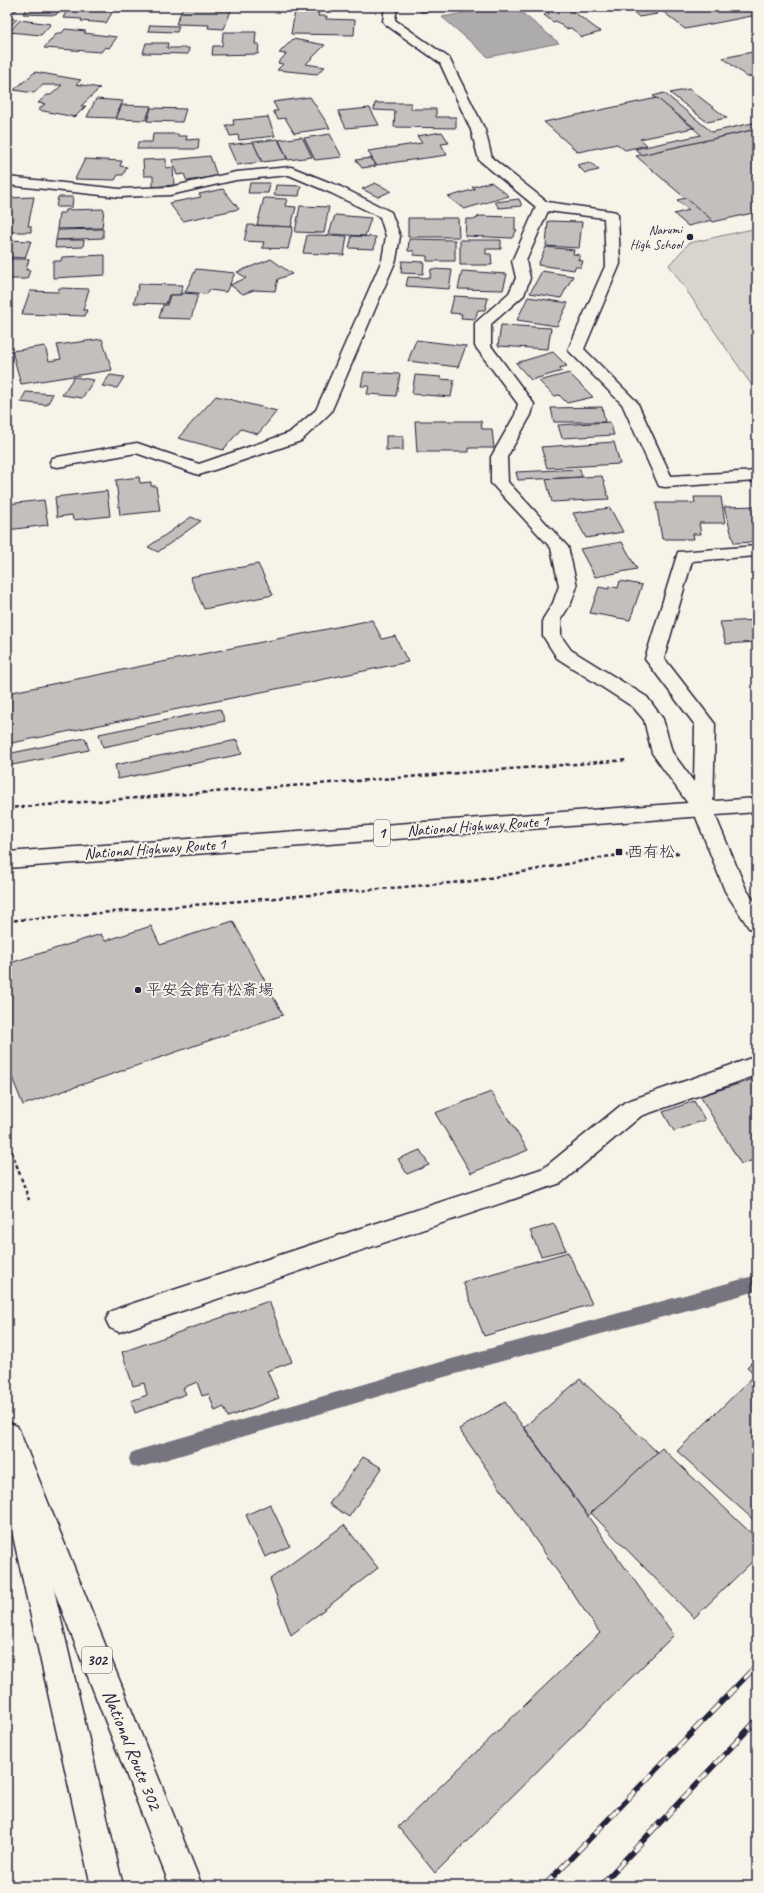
<svg xmlns="http://www.w3.org/2000/svg" width="764" height="1893" font-family="Caveat,'Klee One',sans-serif">
  <rect width="100%" height="100%" fill="#f7f3e8"/>
  <filter id="ink" filterUnits="userSpaceOnUse"><feTurbulence type="fractalNoise" baseFrequency=".025" numOctaves="2"/><feDisplacementMap in="SourceGraphic" scale="8" xChannelSelector="R" yChannelSelector="G"/><feConvolveMatrix kernelMatrix="1 2 1 2 8 2 1 2 1" color-interpolation-filters="sRGB"/></filter>
  <g filter="url(#ink)">
    <polygon fill="#d8d5cf" stroke="#7d7c85" points="757,228 757,393 669,265 689,243"/>
    <polygon fill="#aeabad" stroke="#76747f" points="497,7 515,7 559,43 488,57 442,17"/>
    <g fill="none" stroke-linecap="round" stroke-linejoin="round">
      <polygon fill="#76747f" fill-rule="evenodd" points="757,1275 757,1291 430,1381 138,1468 131,1465 129,1459 131,1453 138,1450 430,1365"/>
    </g>
    <g fill="#c2bfbd" stroke="#22223b">
      <polygon points="7,7 18,7 16,11 7,11"/>
      <polygon points="27,7 60,7 56,15 23,14"/>
      <polygon points="81,7 127,7 125,9"/>
      <polygon points="183,7 212,7 232,8 224,29 208,28 209,25 176,24"/>
      <polygon points="443,7 445,10 421,12 419,8"/>
      <polygon points="540,7 567,7 601,32 582,37 571,28 566,29 556,21 553,22 544,15 549,14"/>
      <polygon points="628,7 649,7 657,14 639,17"/>
      <polygon points="678,7 757,7 757,15 685,29 661,10"/>
      <polygon points="68,8 113,11 106,23 81,21 82,19 63,18"/>
      <polygon points="295,11 319,12 318,16 327,16 326,19 355,20 354,35 291,34"/>
      <polygon points="7,18 17,19 7,30"/>
      <polygon points="20,20 51,24 41,35 9,32"/>
      <polygon points="150,25 179,26 177,32 148,31"/>
      <polygon points="65,29 86,31 84,33 117,37 109,48 105,47 101,52 44,48 57,33 62,33"/>
      <polygon points="223,32 256,32 255,44 259,44 258,54 212,55 213,46 222,46"/>
      <polygon points="293,39 325,45 306,64 325,67 317,74 277,70 283,64 278,63 286,54 279,53"/>
      <polygon points="146,43 168,43 167,48 189,48 188,54 143,53"/>
      <polygon points="757,51 757,75 747,77 723,58"/>
      <polygon points="35,72 81,80 76,84 100,88 81,106 86,106 75,117 38,110 45,104 38,103 47,95 51,95 62,85 43,85 34,93 14,90"/>
      <polygon points="689,89 727,118 707,122 670,93"/>
      <polygon points="664,93 712,132 757,122 757,129 642,155 635,149 701,135 693,128 695,128 653,96"/>
      <polygon points="310,97 330,128 294,133 285,118 278,119 273,111 278,111 273,102"/>
      <polygon points="657,98 693,128 640,139 647,145 625,150 617,144 578,152 544,122"/>
      <polygon points="96,99 123,101 115,118 87,117"/>
      <polygon points="375,103 411,103 411,109 436,109 436,117 456,117 456,128 394,127 395,111 374,110"/>
      <polygon points="122,105 151,106 146,120 116,119"/>
      <polygon points="151,108 186,109 182,122 147,121"/>
      <polygon points="370,108 379,125 346,128 338,111"/>
      <polygon points="268,117 275,136 239,140 238,135 230,136 226,125 234,125 233,120"/>
      <polygon points="757,129 757,212 713,222 636,156"/>
      <polygon points="442,132 449,143 441,144 447,155 376,165 368,151 422,143 417,136"/>
      <polygon points="153,134 178,134 178,136 187,136 186,140 199,139 198,149 137,149 138,142 152,142"/>
      <polygon points="330,134 342,157 315,160 304,138"/>
      <polygon points="302,137 312,157 288,160 279,140"/>
      <polygon points="278,139 287,159 262,162 253,142"/>
      <polygon points="253,142 262,162 237,165 228,145"/>
      <polygon points="210,156 217,176 187,181 184,174 177,175 172,160"/>
      <polygon points="371,158 376,166 362,168 356,160"/>
      <polygon points="85,159 122,161 120,166 127,167 123,175 118,175 115,180 75,179"/>
      <polygon points="166,159 166,168 173,167 174,185 153,187 153,176 144,176 143,160"/>
      <polygon points="590,162 599,170 585,173 577,165"/>
      <polygon points="491,182 509,196 464,209 448,197 475,189 472,187"/>
      <polygon points="250,183 270,183 268,193 248,193"/>
      <polygon points="375,183 391,191 378,197 362,189"/>
      <polygon points="276,185 301,186 299,196 274,195"/>
      <polygon points="223,189 239,209 183,221 169,203 201,197 199,194"/>
      <polygon points="34,197 28,226 31,226 31,232 7,232 7,198"/>
      <polygon points="58,197 73,197 72,207 56,207"/>
      <polygon points="264,198 287,199 285,206 296,207 291,227 257,225"/>
      <polygon points="686,198 712,220 688,226 674,214 689,210 677,200"/>
      <polygon points="519,199 522,206 499,208 495,202"/>
      <polygon points="300,206 329,207 324,233 295,232"/>
      <polygon points="104,209 102,228 57,229 59,213 65,213 66,210"/>
      <polygon points="335,215 371,218 365,236 329,234"/>
      <polygon points="478,216 515,217 515,230 517,230 512,238 465,236 466,219 477,219"/>
      <polygon points="408,218 458,218 459,237 408,237"/>
      <polygon points="548,221 582,222 579,248 546,246"/>
      <polygon points="248,225 293,227 288,249 262,248 264,242 244,241"/>
      <polygon points="103,229 103,238 56,240 58,230"/>
      <polygon points="307,235 347,236 344,255 303,253"/>
      <polygon points="352,236 376,237 374,249 349,248"/>
      <polygon points="409,239 455,240 455,261 427,261 427,256 414,255 414,251 408,251"/>
      <polygon points="7,240 31,241 25,258 7,257"/>
      <polygon points="56,240 84,240 83,247 55,248"/>
      <polygon points="460,240 501,240 501,249 486,249 486,254 491,254 492,265 460,265"/>
      <polygon points="546,247 574,250 573,254 580,255 578,260 583,261 581,267 575,267 574,270 538,265"/>
      <polygon points="105,255 105,275 53,278 53,261 61,261 62,257"/>
      <polygon points="7,259 29,259 26,270 30,270 27,279 7,279"/>
      <polygon points="271,259 292,274 278,279 275,291 254,290 243,294 230,285 246,278 237,272"/>
      <polygon points="402,261 424,262 423,274 401,273"/>
      <polygon points="196,269 235,273 226,292 209,290 207,294 185,292"/>
      <polygon points="431,269 452,270 449,289 406,286 408,277 430,278"/>
      <polygon points="462,271 507,274 503,290 458,289"/>
      <polygon points="542,271 573,276 561,298 530,293"/>
      <polygon points="139,284 183,285 180,295 169,295 166,304 134,303"/>
      <polygon points="59,288 89,289 83,310 87,310 85,316 22,314 30,291 58,292"/>
      <polygon points="182,293 198,294 191,319 159,318 163,305 167,305 170,295 181,295"/>
      <polygon points="454,296 488,298 485,310 478,310 475,319 461,318 462,314 450,313"/>
      <polygon points="528,297 568,303 557,326 517,320"/>
      <polygon points="501,325 551,328 548,349 498,346"/>
      <polygon points="102,339 112,370 21,384 12,351 45,346 49,361 61,359 57,345"/>
      <polygon points="416,340 466,346 458,367 408,361"/>
      <polygon points="553,352 567,366 559,368 562,371 531,380 516,363"/>
      <polygon points="364,372 400,374 396,396 367,394 369,386 361,386"/>
      <polygon points="569,373 593,397 567,403 559,395 554,396 539,381"/>
      <polygon points="110,375 124,377 117,388 102,386"/>
      <polygon points="415,375 441,377 440,379 454,380 451,397 412,394"/>
      <polygon points="74,377 94,380 82,398 62,395"/>
      <polygon points="26,392 53,394 47,405 20,402"/>
      <polygon points="216,396 277,411 258,434 241,429 223,450 178,438"/>
      <polygon points="602,407 605,422 554,422 551,408"/>
      <polygon points="415,421 481,421 482,429 492,429 494,448 469,448 469,452 417,452"/>
      <polygon points="610,422 614,435 562,438 558,425"/>
      <rect x="386" y="436" width="17" height="14"/>
      <polygon points="614,442 620,464 547,468 541,447"/>
      <polygon points="580,469 582,477 518,480 516,472"/>
      <polygon points="602,476 609,499 552,502 546,479"/>
      <polygon points="139,477 140,483 151,482 151,486 156,486 160,511 120,515 116,480"/>
      <polygon points="107,491 110,516 73,520 72,515 57,517 55,497"/>
      <polygon points="694,497 721,497 725,523 699,523 701,534 693,534 694,539 662,539 656,503 695,503"/>
      <polygon points="44,500 48,525 7,530 7,504"/>
      <polygon points="757,506 757,542 734,543 724,507"/>
      <polygon points="610,508 623,532 586,538 573,513"/>
      <polygon points="191,517 201,521 158,552 148,547"/>
      <polygon points="622,542 637,569 595,577 580,549"/>
      <polygon points="258,564 273,595 204,609 190,577"/>
      <polygon points="620,581 642,585 630,620 590,613 599,587 609,589 609,586 618,588"/>
      <polygon points="372,620 382,639 395,636 408,662 7,744 7,693"/>
      <polygon points="757,620 757,642 726,644 720,622"/>
      <polygon points="220,709 225,721 103,747 99,734"/>
      <polygon points="85,738 89,750 7,766 7,754"/>
      <polygon points="237,740 242,754 118,779 115,765"/>
      <polygon points="233,921 283,1015 23,1105 7,1065 7,964 101,934 105,941 151,926 160,945"/>
      <polygon points="757,1078 757,1159 741,1164 700,1096"/>
      <polygon points="491,1092 528,1150 471,1173 435,1113"/>
      <polygon points="694,1101 705,1120 674,1131 663,1112"/>
      <polygon points="420,1150 429,1165 407,1174 398,1159"/>
      <polygon points="554,1224 566,1250 541,1256 530,1231"/>
      <polygon points="568,1252 592,1304 484,1336 463,1282"/>
      <polygon points="269,1301 292,1362 267,1371 279,1398 228,1417 224,1407 215,1411 209,1394 202,1396 197,1382 183,1388 186,1394 135,1413 131,1401 147,1395 144,1383 133,1386 122,1352"/>
      <polygon points="757,1357 757,1376 747,1367"/>
      <polygon points="753,1377 757,1381 757,1523 677,1451"/>
      <polygon points="580,1379 658,1453 588,1516 524,1427"/>
      <polygon points="505,1402 674,1635 435,1873 398,1827 600,1633 459,1429"/>
      <polygon points="662,1448 757,1539 757,1557 694,1618 591,1513"/>
      <polygon points="363,1457 382,1468 349,1517 329,1504"/>
      <polygon points="270,1504 290,1546 265,1557 246,1515"/>
      <polygon points="344,1525 378,1568 291,1635 270,1579"/>
    </g>
    <g fill="none" stroke-linecap="round" stroke-linejoin="round">
      <g stroke="#22223b" stroke-width="3">
        <g id="minor">
          <polygon points="385,7 397,7 395,20 449,58 485,130 492,158 547,202 611,211 616,212 618,215 620,264 584,349 637,402 671,476 757,471 757,481 665,487 659,486 622,404 568,350 606,264 604,218 548,211 526,261 530,278 524,295 491,324 491,346 534,404 531,415 507,457 508,482 568,547 577,586 571,603 561,619 561,636 571,650 647,697 663,719 672,752 694,782 695,725 645,659 678,552 757,546 757,556 692,561 664,658 715,724 713,810 746,889 757,905 757,930 749,928 725,891 694,812 652,753 644,720 633,707 557,658 543,636 543,619 553,603 559,586 551,548 491,483 491,457 515,415 518,404 475,346 475,323 509,293 516,278 512,261 536,207 479,160 471,130 440,63 385,24 383,21"/>
          <polygon points="291,167 341,187 391,212 400,236 396,260 331,412 301,441 199,475 136,453 58,467 52,466 50,462 52,458 137,443 199,464 289,433 316,410 382,260 386,236 380,217 331,193 289,175 236,180 170,195 120,197 7,185 7,177 120,189 170,187 236,172"/>
          <polygon points="757,1056 757,1075 641,1116 561,1183 119,1332 110,1328 106,1320 110,1312 119,1308 544,1168 625,1102"/>
        </g>
      </g>
      <g stroke="#22223b" stroke-width="3">
        <g id="trunk">
          <polygon points="757,798 757,812 7,868 7,852"/>
          <polygon points="7,1422 17,1426 21,1435 202,1886 170,1886 7,1470"/>
        </g>
      </g>
      <g stroke="#22223b" stroke-width="3">
        <polygon id="motorway" points="7,1435 17,1439 21,1448 123,1886 91,1886 7,1509"/>
      </g>
      <g stroke="#22223b" stroke-width="2.5" stroke-dasharray="4 3" stroke-linecap="butt">
        <polyline points="7,808 627,760"/>
        <polyline points="7,921 473,881 610,856 680,853"/>
        <polyline points="7,1138 29,1200"/>
      </g>
      <use href="#minor" fill="#f7f3e8" fill-rule="evenodd"/>
      <use href="#trunk" fill="#f7f3e8" fill-rule="evenodd"/>
      <use href="#motorway" fill="#f7f3e8" fill-rule="evenodd"/>
      <g stroke="#22223b" stroke-width="5.5">
        <g id="rail">
          <polyline points="544,1886 757,1665"/>
          <polyline points="600,1886 757,1720"/>
        </g>
      </g>
      <use href="#rail" stroke="#f7f3e8" stroke-width="4" stroke-dasharray="12" stroke-linecap="butt"/>
    </g>
  </g>
  <g fill="#22223b" stroke="#f7f3e8" stroke-width="1.5">
    <circle cx="690" cy="237" r="4"/>
    <rect x="615" y="848" width="8" height="8" rx="2"/>
    <circle cx="138" cy="990" r="4"/>
  </g>
  <g text-anchor="middle" dominant-baseline="central" stroke-width="4" stroke-linejoin="round" paint-order="stroke">
    <g font-size="13" fill="#22223b" stroke="#f7f3e8" text-anchor="end">
      <text x="682" y="230">Narumi<tspan x="682" dy="15">High School</tspan></text>
    </g>
    <g fill="#f7f3e8" stroke="#62616f" stroke-width="1">
      <rect x="374" y="820" width="16" height="26" rx="3"/>
      <rect x="82" y="1647" width="30" height="26" rx="3"/>
    </g>
    <g font-size="15" font-weight="bold" fill="#22223b">
      <text x="382" y="833">1</text>
      <text x="97" y="1660">302</text>
    </g>
    <g font-size="16" fill="#22223b" stroke="#f7f3e8">
      <text transform="translate(478 826) rotate(-4)">National Highway Route 1</text>
      <text transform="translate(155 849) rotate(-4)">National Highway Route 1</text>
    </g>
    <g font-size="16" fill="#22223b" stroke="#f7f3e8" text-anchor="start">
      <text x="627" y="852">西有松</text>
      <text x="146" y="990">平安会館有松斎場</text>
    </g>
    <g font-size="19" fill="#22223b" stroke="#f7f3e8">
      <text transform="translate(132 1750) rotate(68)">National Route 302</text>
    </g>
  </g>
  <rect width="764" height="1893" fill="none" stroke="#f7f3e8" stroke-width="24"/>
  <rect x="12" y="12" width="740" height="1869" fill="none" stroke="#22223b" stroke-width="1.5" filter="url(#ink)"/>
</svg>
